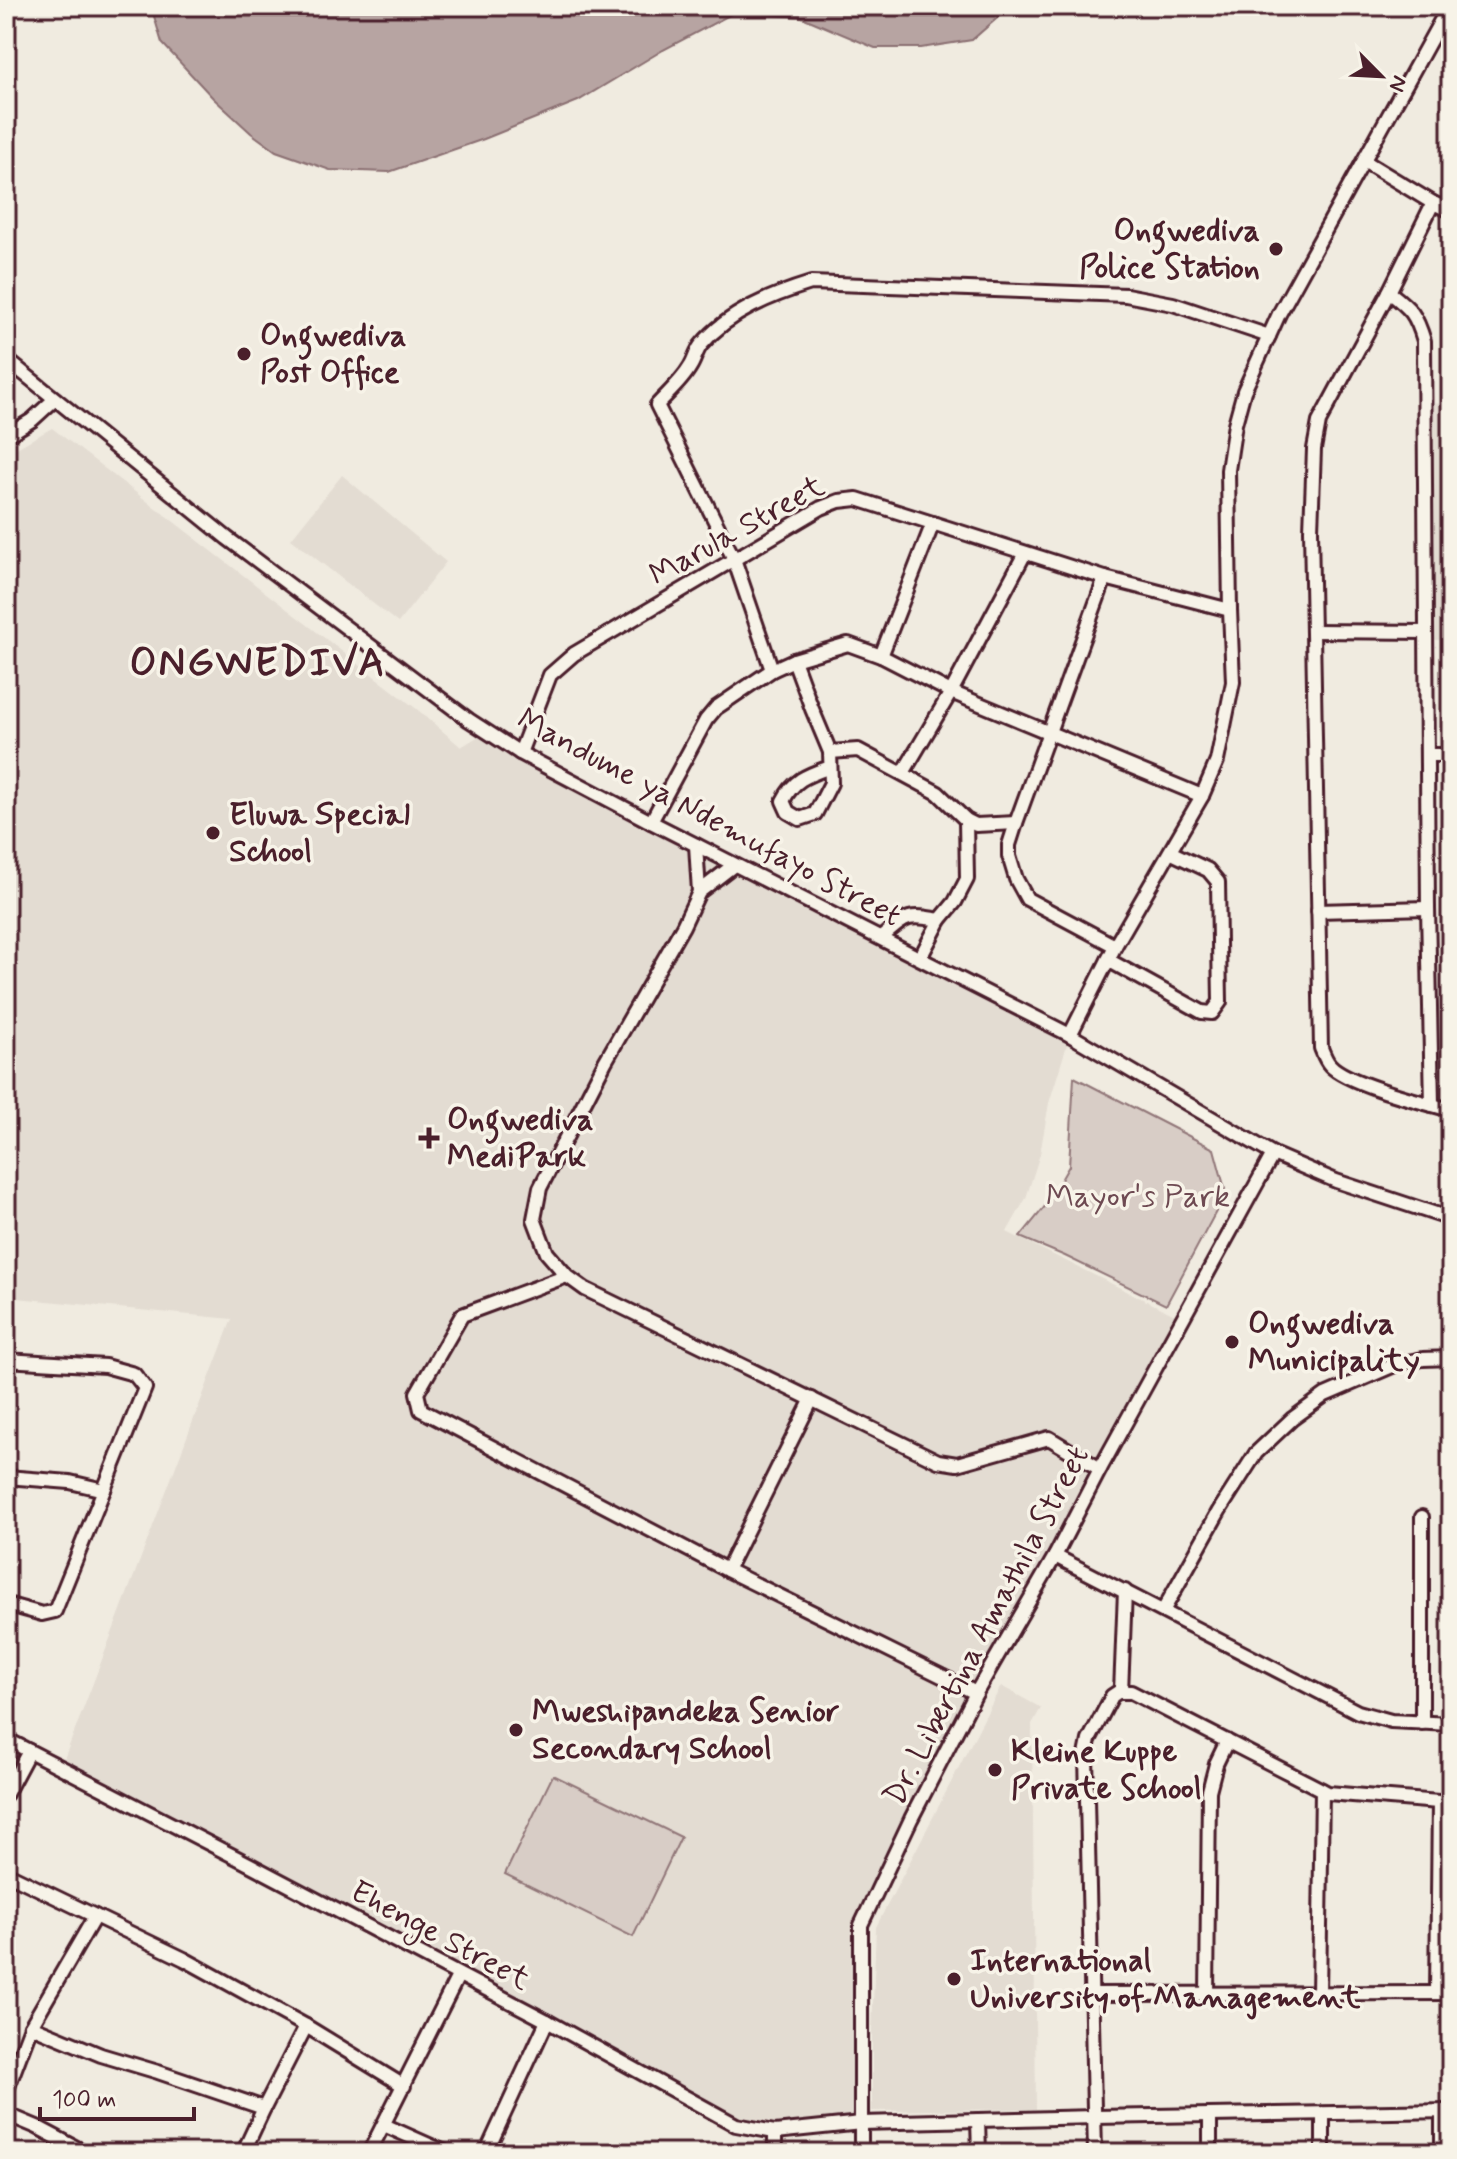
<svg xmlns="http://www.w3.org/2000/svg" width="1457" height="2159" font-family="Mynerve,sans-serif">
  <rect width="100%" height="100%" fill="#f0ebe0"/>
  <filter id="ink" filterUnits="userSpaceOnUse"><feTurbulence type="fractalNoise" baseFrequency=".0125" numOctaves="2"/><feDisplacementMap in="SourceGraphic" scale="16" xChannelSelector="R" yChannelSelector="G"/><feConvolveMatrix kernelMatrix="1 2 1 2 8 2 1 2 1" color-interpolation-filters="sRGB"/></filter>
  <g filter="url(#ink)">
    <g fill="#e3dcd2">
      <polygon points="1451,403 1451,640 1425,640 1424,404"/>
      <polygon points="52,428 418,710 461,747 487,731 1070,1035 1049,1103 1040,1154 1026,1198 1007,1232 1183,1319 976,1693 861,1925 861,2123 775,2132 736,2125 61,1767 232,1319 6,1297 6,454"/>
      <polygon points="342,475 446,562 398,623 291,539"/>
      <polygon points="1001,1686 1041,1708 1032,1724 1036,2109 872,2111 872,2031 876,1927"/>
    </g>
    <g fill="#d8cdc6" stroke="#917678" stroke-width="2">
      <polygon points="1074,1077 1214,1149 1226,1193 1166,1305 1065,1256 1020,1237 1047,1204 1069,1166"/>
      <polygon points="553,1775 681,1837 633,1937 505,1874"/>
    </g>
    <polygon fill="#b7a4a2" stroke="#8b6f72" stroke-width="2" points="151,6 1008,6 1003,13 972,40 921,48 875,48 802,17 735,12 663,50 578,101 484,139 389,172 330,170 276,151 251,133 213,98 162,43"/>
    <g fill="none" stroke-linecap="round" stroke-linejoin="round">
      <g stroke="#4a1f2b" stroke-width="18">
        <g id="minor">
          <polyline points="1364,161 1433,203 1451,211"/>
          <path d="M1433,203L1389,292L1319,422L1314,449L1311,530L1321,1048C1323,1053 1326,1061 1330,1065C1347,1084 1425,1103 1451,1110"/>
          <path d="M1389,292C1411,309 1416,314 1424,341L1428,908L1432,1105"/>
          <polyline points="6,359 227,538 469,720 520,753 651,822 1070,1035 1273,1154 1336,1181 1451,1219"/>
          <polyline points="6,436 32,420 55,399"/>
          <polyline points="1105,578 1016,823 1009,845 1009,856 1016,879 1027,899 1115,946"/>
          <polyline points="1314,631 1425,632"/>
          <polyline points="881,656 933,523"/>
          <path d="M794,660L812,709L830,752L831,783L815,814L800,819L788,812L783,801C794,779 808,775 830,767"/>
          <path d="M772,670L734,559L657,405C668,393 682,381 690,367C695,360 696,350 702,344C729,312 772,295 811,283L1126,295L1173,304L1269,336"/>
          <polyline points="830,752 858,750 938,793 966,820 976,825 1016,823"/>
          <polyline points="520,753 550,675 574,654 821,508 839,501 857,499 1105,578 1230,610"/>
          <polyline points="1427,755 1451,755"/>
          <polyline points="903,773 951,692 1025,553"/>
          <polyline points="651,822 706,720 716,708 772,670 794,660 848,644 881,656 951,692 1202,796"/>
          <polyline points="696,845 699,892"/>
          <polyline points="734,865 699,892 683,926 605,1062 540,1188 534,1219 547,1253 567,1276 585,1289 938,1461 957,1464 1049,1438 1100,1469"/>
          <polyline points="1318,911 1428,908"/>
          <path d="M881,938C907,916 906,914 940,920"/>
          <polyline points="920,958 940,920 955,902 967,879 966,820"/>
          <polyline points="1108,960 1202,1012 1212,1013 1220,1002 1218,882 1208,870 1170,852"/>
          <polyline points="1070,1035 1115,946 1202,796 1217,761 1233,682 1230,610 1228,470 1235,424 1244,391 1279,314 1449,6"/>
          <polyline points="567,1276 462,1315 417,1393 421,1410 727,1570 976,1693"/>
          <polyline points="6,1360 105,1366 134,1374 145,1388 55,1611 42,1614 6,1604"/>
          <polyline points="6,1477 70,1482 104,1490"/>
          <polyline points="1422,1517 1422,1723"/>
          <polyline points="1055,1556 1358,1712 1391,1721 1451,1724"/>
          <polyline points="727,1570 812,1399"/>
          <polyline points="1163,1611 1219,1511 1256,1453 1292,1419 1325,1395 1397,1364 1423,1359 1451,1358"/>
          <polyline points="1121,1692 1125,1591"/>
          <polyline points="6,1739 245,1862 547,2021 736,2125 775,2132 861,2123 1095,2117 1451,2111"/>
          <polyline points="6,1794 29,1751"/>
          <polyline points="6,1873 184,1959 306,2026 404,2086"/>
          <polyline points="1437,1993 1439,1802"/>
          <polyline points="1093,1994 1451,1993"/>
          <polyline points="1319,1994 1322,1790"/>
          <polyline points="1207,1995 1209,1791 1216,1764 1227,1741"/>
          <polyline points="31,2026 101,2055 158,2072 264,2108 306,2026"/>
          <polyline points="6,2092 31,2026 95,1916"/>
          <polyline points="6,2114 37,2127 86,2153"/>
          <polyline points="1323,2114 1323,2153"/>
          <polyline points="1210,2116 1210,2153"/>
          <polyline points="978,2120 979,2153"/>
          <polyline points="384,2125 447,2153"/>
          <polyline points="243,2153 264,2108"/>
          <polyline points="369,2153 458,1976"/>
          <polyline points="486,2153 547,2021"/>
          <polyline points="775,2153 775,2132"/>
          <polyline points="861,2153 861,1925 911,1819 976,1693 1055,1556 1100,1469 1273,1154"/>
          <polyline points="1095,2153 1086,1755 1089,1740 1112,1696 1118,1692 1131,1692 1328,1793 1451,1803"/>
          <polyline points="1442,2153 1442,2111"/>
        </g>
      </g>
      <use href="#minor" stroke="#f7f3e8" stroke-width="12"/>
    </g>
  </g>
  <g fill="#4a1f2b" stroke="#f7f3e8" stroke-width="3">
    <circle cx="1276" cy="249" r="8"/>
    <circle cx="244" cy="354" r="8"/>
    <circle cx="213" cy="833" r="8"/>
    <path d="M425 1126h8v8h8v8h-8v8h-8v-8h-8v-8h8z"/>
    <circle cx="1232" cy="1342" r="8"/>
    <circle cx="516" cy="1730" r="8"/>
    <circle cx="995" cy="1770" r="8"/>
    <circle cx="954" cy="1979" r="8"/>
  </g>
  <g text-anchor="middle" dominant-baseline="central" stroke-width="7" stroke-linejoin="round" paint-order="stroke">
    <g font-size="32" font-weight="bold" fill="#4a1f2b" stroke="#f7f3e8" text-anchor="start">
      <text x="1260" y="231" text-anchor="end">Ongwediva<tspan x="1260" dy="37">Police Station</tspan></text>
      <text x="260" y="336">Ongwediva<tspan x="260" dy="37">Post Office</tspan></text>
      <text x="229" y="815">Eluwa Special<tspan x="229" dy="37">School</tspan></text>
      <text x="447" y="1120">Ongwediva<tspan x="447" dy="37">MediPark</tspan></text>
      <text x="1248" y="1324">Ongwediva<tspan x="1248" dy="37">Municipality</tspan></text>
      <text x="532" y="1712">Mweshipandeka Senior<tspan x="532" dy="37">Secondary School</tspan></text>
      <text x="1011" y="1752">Kleine Kuppe<tspan x="1011" dy="37">Private School</tspan></text>
      <text x="970" y="1961">International<tspan x="970" dy="37">University of Management</tspan></text>
    </g>
    <g font-size="32" fill="#4a1f2b" stroke="#f7f3e8">
      <text transform="translate(737 531) rotate(-29)">Marula Street</text>
      <text transform="translate(709 818) rotate(28)">Mandume ya Ndemufayo Street</text>
      <text transform="translate(987 1626) rotate(-62)">Dr. Libertina Amathila Street</text>
      <text transform="translate(440 1936) rotate(28)">Ehenge Street</text>
    </g>
    <g font-size="32" fill="#6e4a52" stroke="#f7f3e8">
      <text x="1138" y="1197">Mayor's Park</text>
    </g>
    <g font-size="40" font-weight="bold" letter-spacing="2" fill="#4a1f2b" stroke="#f7f3e8">
      <text x="258" y="664">ONGWEDIVA</text>
    </g>
  </g>
  <rect width="1457" height="2159" fill="none" stroke="#f7f3e8" stroke-width="32"/>
  <rect x="16" y="16" width="1425" height="2127" fill="none" stroke="#4a1f2b" stroke-width="3" filter="url(#ink)"/>
  <g transform="translate(1381 76) rotate(114)" stroke="#f7f3e8" stroke-width="6" paint-order="stroke">
  <path d="M0-6L14 30L0 20L-14 30Z" fill="#4a1f2b"/>
  <text y="-12" font-size="22" font-weight="bold" text-anchor="middle" fill="#4a1f2b">N</text>
  </g>
  <path d="M40 2107v12h154v-12" fill="none" stroke="#4a1f2b" stroke-width="4"/>
  <text x="52" y="2107" font-size="24" fill="#4a1f2b" stroke="#f7f3e8" stroke-width="6" paint-order="stroke">100 m</text>
</svg>
